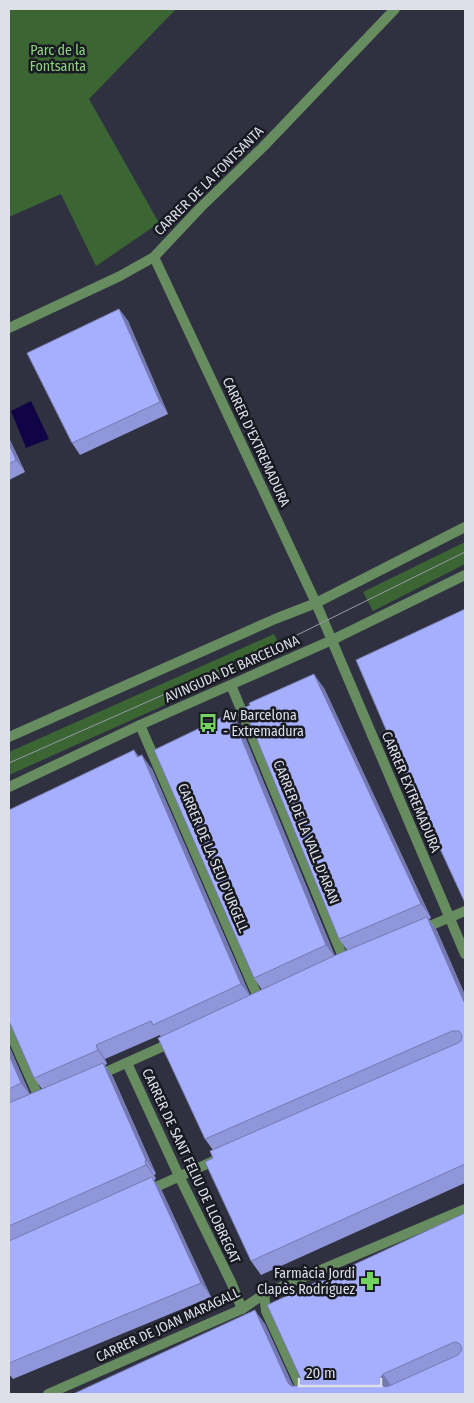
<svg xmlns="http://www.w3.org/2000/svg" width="474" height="1403" font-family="'Fira Sans Condensed',sans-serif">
  <rect width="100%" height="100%" fill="#2f3140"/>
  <g fill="#3b6633">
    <polygon points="9,9 176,9 89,99 159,223 96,266 61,194 9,217"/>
    <polygon points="465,542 465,564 373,611 363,592"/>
    <polygon points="274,634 283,652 9,775 9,752"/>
  </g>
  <polygon fill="#100446" points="31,401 49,439 26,448 11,411"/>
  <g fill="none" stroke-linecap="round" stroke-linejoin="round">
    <g stroke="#678c60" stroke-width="10">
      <polyline points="154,257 316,603 465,954"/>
      <polyline points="9,328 120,276 154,257 200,208 263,147 395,9"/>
      <polyline points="231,685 345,962"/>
      <polyline points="140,725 260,1002"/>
      <polyline points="9,737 275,619 316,603 465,527"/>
      <polyline points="9,787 140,725 332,640 465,575"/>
      <polyline points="420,930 465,911"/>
      <polyline points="9,1030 40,1100"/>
      <polyline points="127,1063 179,1176 231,1282 242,1309"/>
      <polyline points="97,1076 175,1041"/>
      <polyline points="147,1191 218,1159"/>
      <polyline points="264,1294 266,1311 304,1394"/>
      <polyline points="48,1394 242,1309 264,1294 465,1209"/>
    </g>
    <polyline stroke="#989aa6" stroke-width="1" points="9,763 285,641 465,552"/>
  </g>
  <g fill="#8f96da">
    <polygon points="119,309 128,321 168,414 80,455 72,443"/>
    <polygon points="9,438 25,472 9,480"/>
    <polygon points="356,660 441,852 434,841"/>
    <polygon points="324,688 431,918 429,919 437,931 465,995 465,1183 261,1275 251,1261 213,1158 213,1150 205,1139 160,1035 105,1059 107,1064 105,1065 113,1077 156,1174 154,1175 156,1179 154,1180 162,1191 211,1297 13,1379 9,1374 9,1046 30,1094 42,1089 34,1078 10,1023 9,1024 9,810 134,750 139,757 152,769 250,995 262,990 254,978 241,727 335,956 347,950 339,939"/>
    <polygon points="465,1213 465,1394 73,1394 265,1324 293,1386 297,1386"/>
  </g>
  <g fill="#747ab1">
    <polygon points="119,309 128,321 168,414 160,402"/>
    <polygon points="9,438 25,472 16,460 9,444"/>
    <polygon points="314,674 324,688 431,918 421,904"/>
    <polygon points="231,713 241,727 336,959 326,945"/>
    <polygon points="142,755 152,769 251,998 241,984"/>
    <polygon points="427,917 437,931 465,995 465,1004"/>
    <polygon points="96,1045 105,1059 107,1064 98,1050"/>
    <polygon points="9,1046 31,1097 21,1083 9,1055"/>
    <polygon points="103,1063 113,1077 156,1174 146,1160"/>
    <polygon points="145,1161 154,1175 156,1179 146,1165"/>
    <polygon points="152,1177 162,1191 211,1297 201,1283"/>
    <polygon points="255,1310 265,1324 297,1394 288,1383"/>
    <polygon points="383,1374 393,1388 389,1393 380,1383 380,1379"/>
  </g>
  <g fill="#a6affd" stroke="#747ab1" fill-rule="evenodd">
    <polygon points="119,309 160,402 72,443 27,353"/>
    <polygon points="9,444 16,460 9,464"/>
    <polygon points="465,609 465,903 436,840 434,841 356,660"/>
    <polygon points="314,674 421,904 339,939 244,708 250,705 249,703"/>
    <polygon points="231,713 326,945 254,978 154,750"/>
    <polygon points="134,750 137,757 142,755 241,984 153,1025 151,1021 96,1045 98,1050 34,1078 9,1021 9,810"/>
    <polygon points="427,917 465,1004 465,1164 251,1261 205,1162 213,1158 210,1151 458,1043 461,1041 462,1035 459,1031 452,1031 205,1139 158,1038 338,954"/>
    <polygon points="9,1055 21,1083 9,1089"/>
    <polygon points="103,1063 146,1160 145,1161 146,1165 9,1226 9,1103"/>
    <polygon points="152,1177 201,1283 9,1363 9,1241"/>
    <path d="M465,1213V1394H73L255,1310L288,1383L291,1386H297L300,1384V1377L267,1305ZM456,1342L460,1344L462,1350L458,1355L389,1386L385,1387L380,1383V1379L383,1374L452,1343Z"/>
  </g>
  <defs>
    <g id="bus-bare" transform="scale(1.5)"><path d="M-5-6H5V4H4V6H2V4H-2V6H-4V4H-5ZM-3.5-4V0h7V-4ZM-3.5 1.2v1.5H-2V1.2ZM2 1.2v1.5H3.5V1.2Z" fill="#71d35e" stroke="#191a21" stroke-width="2.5" paint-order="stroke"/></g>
    <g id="pharmacy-bare" transform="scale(1.5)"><path d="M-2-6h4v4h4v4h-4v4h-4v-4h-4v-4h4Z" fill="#71d35e" stroke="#191a21" stroke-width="2.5" paint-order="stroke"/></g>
  </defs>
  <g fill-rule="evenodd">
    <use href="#bus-bare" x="208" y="723"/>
    <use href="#pharmacy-bare" x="370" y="1281"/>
  </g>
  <g text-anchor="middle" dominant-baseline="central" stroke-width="5" stroke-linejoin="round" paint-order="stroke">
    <g font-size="14" fill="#8bd67e" stroke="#191a21">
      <text x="58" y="50">Parc de la<tspan x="58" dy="16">Fontsanta</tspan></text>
    </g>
    <g font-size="14" fill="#dddfe9" stroke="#191a21">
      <text transform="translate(209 181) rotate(-45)">CARRER DE LA FONTSANTA</text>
      <text transform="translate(256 442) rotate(65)">CARRER D'EXTREMADURA</text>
      <text transform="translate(232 669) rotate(-24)">AVINGUDA DE BARCELONA</text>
      <text transform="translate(411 792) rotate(67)">CARRER EXTREMADURA</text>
      <text transform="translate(306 832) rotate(68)">CARRER DE LA VALL D'ARAN</text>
      <text transform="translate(213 858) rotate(67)">CARRER DE LA SEU D'URGELL</text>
      <text transform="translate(191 1166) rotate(65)">CARRER DE SANT FELIU DE LLOBREGAT</text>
      <text transform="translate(168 1325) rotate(-25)">CARRER DE JOAN MARAGALL</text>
    </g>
    <g font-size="14" fill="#dddfe9" stroke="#191a21" text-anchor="start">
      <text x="223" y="715">Av Barcelona<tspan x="223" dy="16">- Extremadura</tspan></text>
      <text x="355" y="1273" text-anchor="end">Farmàcia Jordi<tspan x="355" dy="16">Clapès Rodríguez</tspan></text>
    </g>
  </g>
  <rect width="474" height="1403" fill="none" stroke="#dddfe9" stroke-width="20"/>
  <path d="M299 1378v8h82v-8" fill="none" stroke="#dddfe9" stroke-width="2.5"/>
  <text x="306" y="1378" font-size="15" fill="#dddfe9" stroke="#191a21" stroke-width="4" paint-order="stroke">20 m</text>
</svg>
